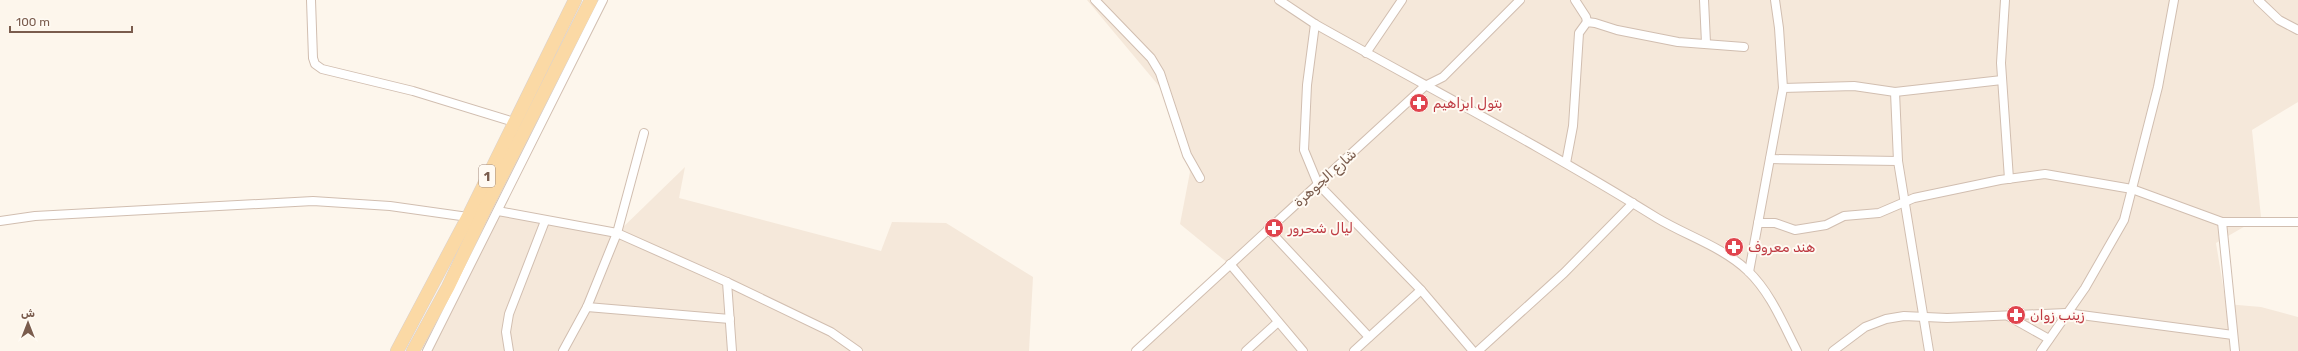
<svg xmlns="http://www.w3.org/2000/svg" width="2298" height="351" font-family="Rubik,Vazirmatn,sans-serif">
  <rect width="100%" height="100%" fill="#fdf6ec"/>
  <g fill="#f5e8da">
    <polygon points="1087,0 2298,0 2298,102 2252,130 2261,217 2216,243 2226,304 2261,307 2298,317 2298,351 1133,351 1229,264 1180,224 1190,172 1164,92"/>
    <polygon points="685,167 679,198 881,251 892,222 946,223 1033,277 1029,351 427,351 498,211 617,233"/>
  </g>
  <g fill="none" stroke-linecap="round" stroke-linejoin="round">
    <g stroke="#d1beb0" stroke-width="10">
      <g id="street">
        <polyline points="311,0 313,58 315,64 322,69 413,91 514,122"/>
        <polyline points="1095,0 1151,58 1160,73 1187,155 1200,178"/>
        <path d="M1279,0L1315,24C1429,88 1546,149 1657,218C1687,236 1723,247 1748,271C1771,293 1783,324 1797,351"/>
        <polyline points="1575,0 1586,17 1587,22"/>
        <polyline points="1704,0 1706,43"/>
        <polyline points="2005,0 2001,63 2009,179"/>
        <polyline points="2258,0 2279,20 2298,30"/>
        <polyline points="1315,24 1307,85 1304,150 1318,184 1421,290 1473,351"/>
        <polyline points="1366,53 1402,0"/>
        <polyline points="1783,88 1854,86 1895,92 2002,80"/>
        <polyline points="1895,92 1898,161 1929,351"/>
        <polyline points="1770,159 1898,161"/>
        <polyline points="1566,163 1573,126 1579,33 1587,22 1595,23 1617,30 1678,42 1744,47"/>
        <polyline points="498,211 617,233 727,282 831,332 858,351"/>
        <polyline points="0,221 35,216 313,201 390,206 468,217"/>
        <polyline points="2222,222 2235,351"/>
        <polyline points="1758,223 1775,223 1795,230 1826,225 1844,216 1879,213 1914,198 2000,180 2045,174 2132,189 2222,222 2298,222"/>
        <polyline points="1268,229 1369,337"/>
        <polyline points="1230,264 1303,351"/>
        <polyline points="1749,272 1783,88 1779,28 1775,0"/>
        <polyline points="727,282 732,351"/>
        <polyline points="587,307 730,319"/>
        <polyline points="2008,316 2049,339"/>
        <polyline points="427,351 603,0"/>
        <polyline points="509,351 506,332 509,314 545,221"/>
        <polyline points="563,351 587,307 617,233 644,133"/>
        <polyline points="1136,351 1425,86 1443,77 1520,0"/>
        <polyline points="1246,351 1278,322"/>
        <polyline points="1354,351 1421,290"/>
        <polyline points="1478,351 1564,273 1633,203"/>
        <polyline points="1833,351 1865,327 1886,319 1904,316 1947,318 2066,313 2233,335"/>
        <polyline points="2041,351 2085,288 2124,220 2158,87 2174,0"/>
      </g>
    </g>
    <g stroke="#dad1cd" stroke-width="14">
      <g id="primary">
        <polyline points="397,351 468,217 575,0"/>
        <polyline points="413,351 448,287 485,209 591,0"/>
      </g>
    </g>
    <use href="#street" stroke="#fff" stroke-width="8"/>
    <use href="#primary" stroke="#fbd9a5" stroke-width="13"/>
  </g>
  <defs>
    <g id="pharmacy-disc" transform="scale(1)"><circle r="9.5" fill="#e0444e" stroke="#fffaf3"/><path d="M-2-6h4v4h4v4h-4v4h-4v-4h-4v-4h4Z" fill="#fff"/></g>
  </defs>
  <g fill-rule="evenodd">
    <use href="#pharmacy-disc" x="1419" y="103"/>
    <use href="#pharmacy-disc" x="1274" y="228"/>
    <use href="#pharmacy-disc" x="1734" y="247"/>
    <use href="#pharmacy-disc" x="2016" y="315"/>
  </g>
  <g text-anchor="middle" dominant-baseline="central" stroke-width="4" stroke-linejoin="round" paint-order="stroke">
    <rect fill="#fffaf3" stroke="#a28b7f" stroke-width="1" x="479" y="165" width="16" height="22" rx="3"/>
    <g font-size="13" font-weight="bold" fill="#7a5c4d">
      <text x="487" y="176">1</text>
    </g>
    <g font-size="14" fill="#be3a42" stroke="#fffaf3" text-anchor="start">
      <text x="1433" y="103">بتول ابراهيم</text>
      <text x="1288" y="228">ليال شحرور</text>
      <text x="1748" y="247">هند معروف</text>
      <text x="2030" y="315">زينب زوان</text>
    </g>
    <g font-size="14" fill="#7a5c4d" stroke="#fffaf3">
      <text transform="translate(1325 178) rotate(-42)">شارع الجوهرة</text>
    </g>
  </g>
  <g transform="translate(28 323)" stroke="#fffaf3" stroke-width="3" paint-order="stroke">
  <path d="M0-3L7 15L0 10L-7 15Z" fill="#7a5c4d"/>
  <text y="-6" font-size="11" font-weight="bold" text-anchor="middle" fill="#7a5c4d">ش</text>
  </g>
  <path d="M10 26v6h122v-6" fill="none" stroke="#7a5c4d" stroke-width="2"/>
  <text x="16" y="26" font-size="12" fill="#7a5c4d" stroke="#fffaf3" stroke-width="3" paint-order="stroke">100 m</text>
</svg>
